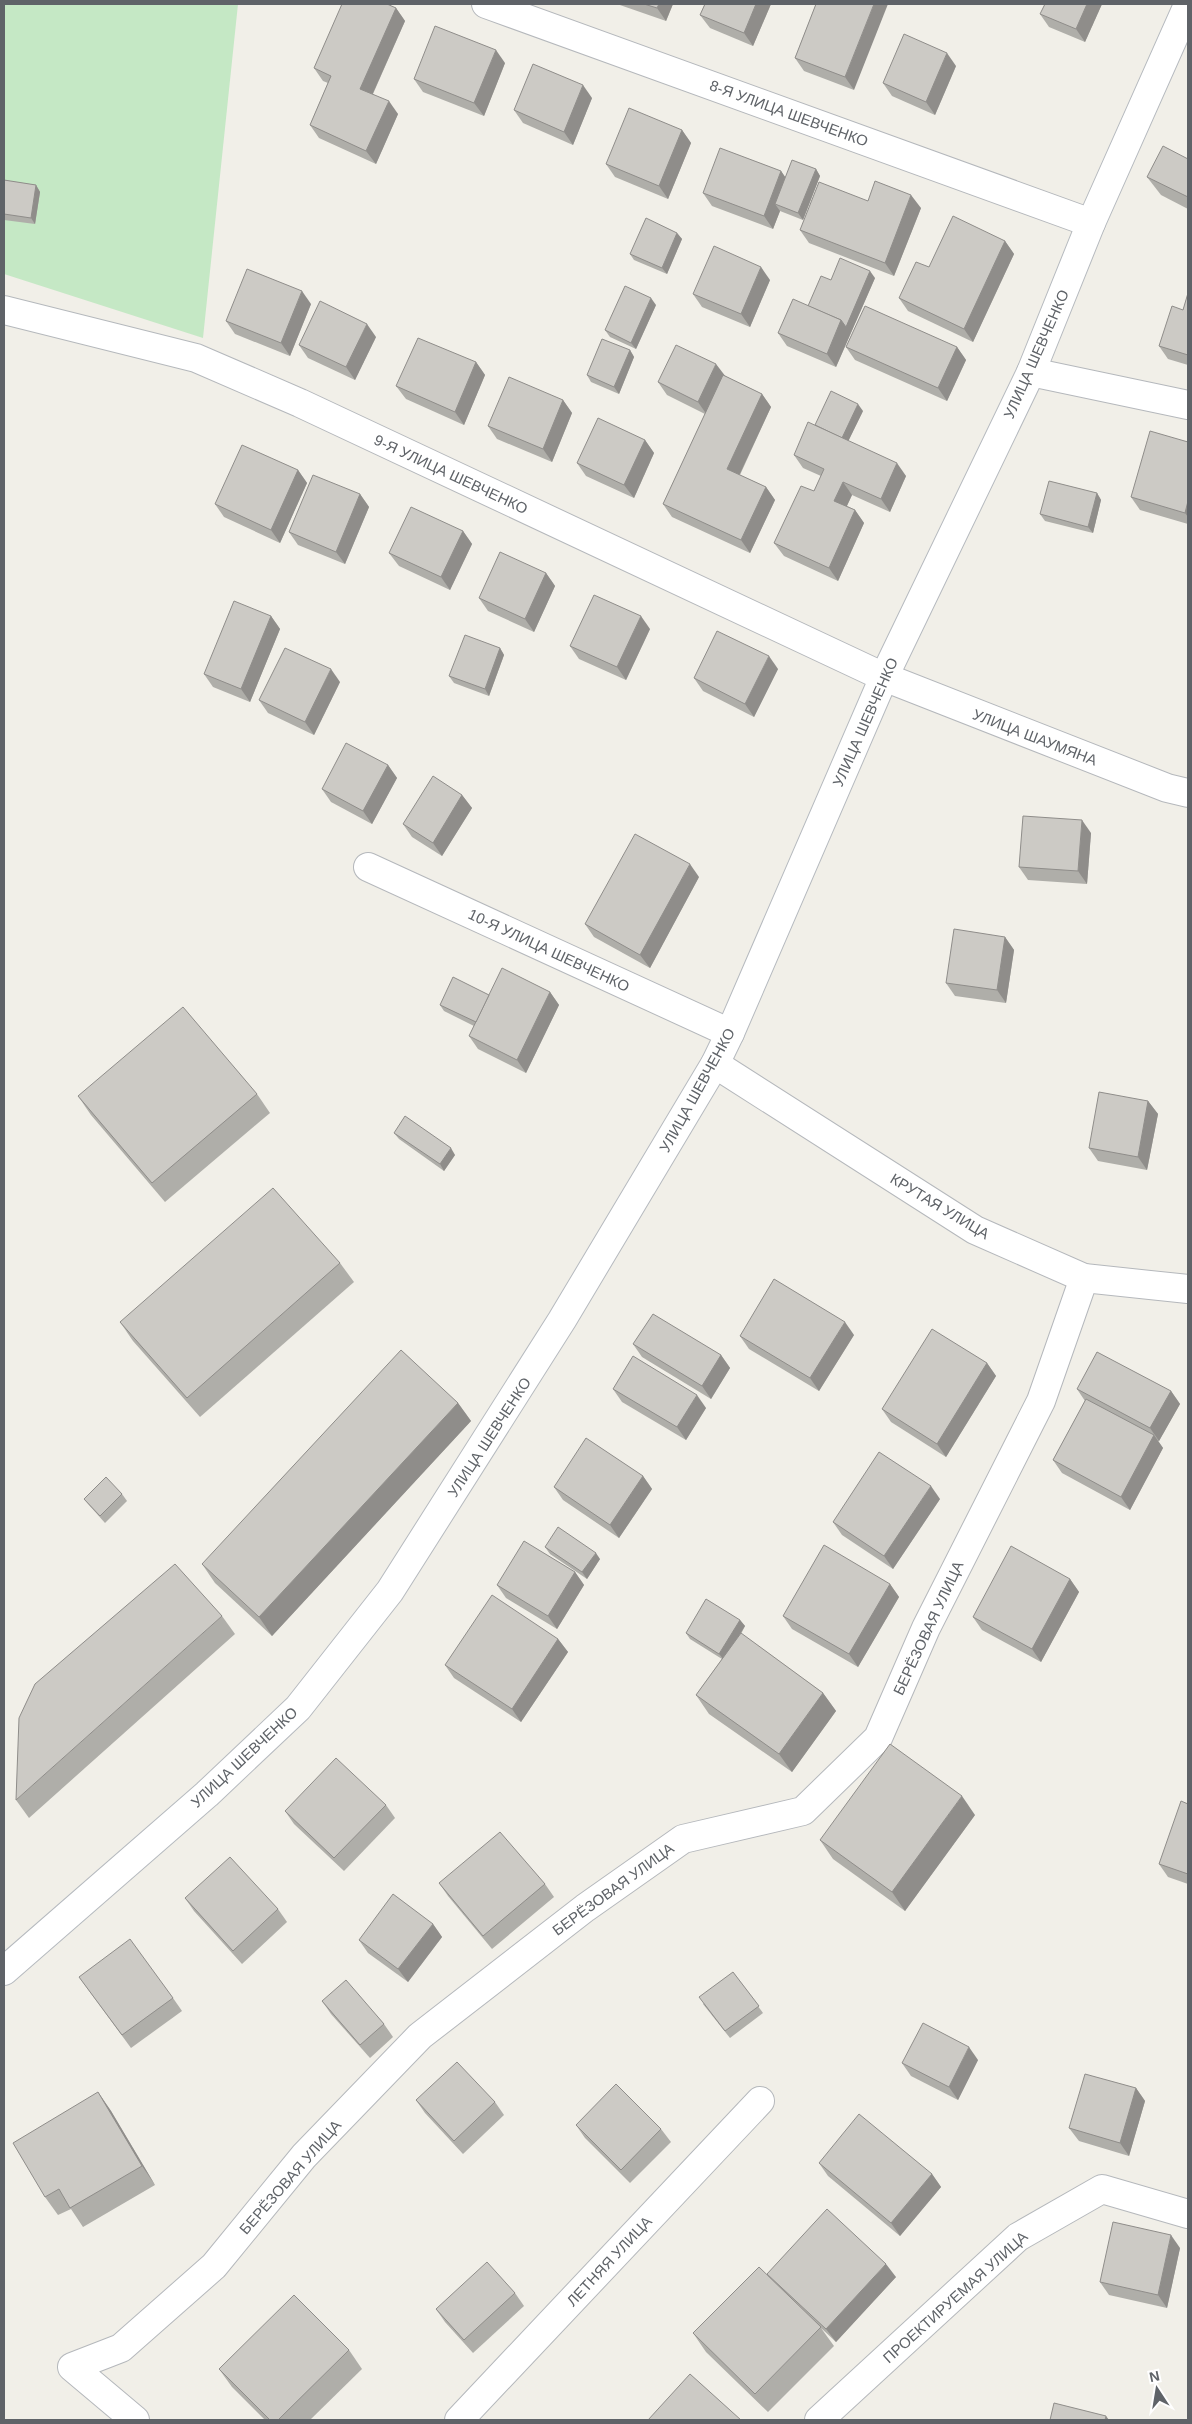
<svg xmlns="http://www.w3.org/2000/svg" width="1192" height="2424" font-family="Arial,sans-serif">
  <rect width="100%" height="100%" fill="#f1efe8"/>
  <polygon fill="#c5e8c5" points="4,4 238,4 203,338 4,274"/>
  <g fill="none" stroke-linecap="round" stroke-linejoin="round">
    <g stroke="#b5b8bc" stroke-width="30">
      <g id="street">
        <polyline points="486,4 1091,223"/>
        <polyline points="4,310 196,358 300,403 884,677 1167,788 1188,793"/>
        <polyline points="1031,372 1188,405"/>
        <polyline points="368,867 730,1033"/>
        <polyline points="715,1064 975,1230 1084,1278 1188,1289"/>
        <polyline points="135,2420 72,2367 121,2348 214,2266 304,2156 420,2036 585,1908 683,1839 803,1811 878,1738 926,1628 1041,1401 1084,1278"/>
        <polyline points="459,2420 760,2101"/>
        <polyline points="819,2420 1018,2237 1102,2189 1188,2214"/>
      </g>
    </g>
    <g stroke="#b6babf" stroke-width="30">
      <polyline id="secondary" points="4,1971 207,1794 298,1708 390,1591 562,1320 715,1064 730,1033 884,677 1031,372 1091,223 1188,5"/>
    </g>
    <use href="#street" stroke="#fff" stroke-width="28"/>
    <use href="#secondary" stroke="#fff" stroke-width="28"/>
  </g>
  <g fill="#afaea9">
    <polygon points="617,4 673,4 666,21"/>
    <polygon points="705,4 771,4 753,46 710,28 700,15"/>
    <polygon points="816,4 854,90 804,71 795,58"/>
    <polygon points="1102,4 1085,42 1049,27 1040,14"/>
    <polygon points="396,8 405,21 373,94 398,114 376,164 319,138 310,125 328,83 323,81 314,68"/>
    <polygon points="505,63 484,116 423,92 414,79"/>
    <polygon points="956,66 935,115 892,96 883,83"/>
    <polygon points="592,98 573,145 523,123 514,110"/>
    <polygon points="682,130 691,143 668,199 615,177 606,164"/>
    <polygon points="1188,159 1188,209 1161,195 1147,177"/>
    <polygon points="816,169 820,176 803,220 780,211 773,229 712,206 703,193 781,171 785,177"/>
    <polygon points="4,180 36,185 40,192 35,224 4,220"/>
    <polygon points="868,201 921,208 894,276 809,243 800,230"/>
    <polygon points="677,233 682,239 667,274 634,260 630,254"/>
    <polygon points="1005,241 1014,254 973,342 908,311 899,298 929,267"/>
    <polygon points="875,278 836,367 787,346 778,333 808,306 831,280"/>
    <polygon points="770,280 750,327 702,307 693,294"/>
    <polygon points="1188,293 1188,365 1168,359 1159,346 1183,310"/>
    <polygon points="311,304 290,356 235,334 226,321"/>
    <polygon points="656,305 636,349 610,337 605,330"/>
    <polygon points="376,337 355,380 308,358 299,345"/>
    <polygon points="846,347 957,347 966,360 947,401 855,360"/>
    <polygon points="630,350 634,357 619,394 591,382 587,375"/>
    <polygon points="476,362 485,375 464,425 406,399 396,386"/>
    <polygon points="725,376 762,394 771,407 740,475 766,487 775,500 750,553 672,517 663,504 705,414 667,395 658,382"/>
    <polygon points="563,400 572,413 552,462 497,439 488,426"/>
    <polygon points="863,411 848,441 906,476 890,512 852,495 847,506 855,510 864,523 838,581 784,556 774,543 814,491 821,476 803,468 794,455 815,425"/>
    <polygon points="645,440 654,453 634,498 586,476 577,463"/>
    <polygon points="1188,442 1188,524 1140,510 1131,497"/>
    <polygon points="298,470 307,483 280,543 224,517 215,504"/>
    <polygon points="1097,493 1101,500 1093,533 1045,521 1040,514"/>
    <polygon points="360,494 369,507 345,564 298,545 289,532"/>
    <polygon points="463,531 472,544 450,590 399,566 389,553"/>
    <polygon points="546,573 555,586 534,632 488,611 479,598"/>
    <polygon points="271,616 280,629 250,702 213,687 204,674"/>
    <polygon points="650,629 626,680 579,659 570,646"/>
    <polygon points="500,648 504,655 489,696 454,683 449,676"/>
    <polygon points="778,669 754,717 703,691 694,678"/>
    <polygon points="340,682 314,735 268,713 259,700"/>
    <polygon points="388,765 397,778 372,824 331,802 322,789"/>
    <polygon points="462,795 472,808 442,856 412,837 403,824"/>
    <polygon points="1091,833 1087,884 1028,880 1019,867"/>
    <polygon points="699,877 650,968 594,937 585,924"/>
    <polygon points="1005,937 1014,950 1006,1003 955,996 946,983"/>
    <polygon points="550,992 559,1005 526,1073 478,1049 469,1036 474,1026 444,1011 440,1005 489,995"/>
    <polygon points="257,1094 270,1113 165,1202 91,1115 78,1096"/>
    <polygon points="1148,1101 1158,1114 1147,1170 1098,1161 1089,1148"/>
    <polygon points="394,1133 455,1155 444,1171 399,1139"/>
    <polygon points="340,1263 354,1282 200,1417 133,1341 120,1322"/>
    <polygon points="854,1335 819,1391 749,1349 740,1336"/>
    <polygon points="633,1344 721,1355 730,1368 711,1399 642,1357"/>
    <polygon points="987,1363 996,1376 946,1457 891,1422 882,1409"/>
    <polygon points="613,1389 706,1408 686,1440 622,1402"/>
    <polygon points="1077,1389 1171,1391 1180,1404 1159,1441 1158,1441 1163,1448 1130,1510 1062,1473 1053,1460 1085,1401"/>
    <polygon points="458,1403 471,1421 272,1636 215,1583 202,1564"/>
    <polygon points="643,1476 652,1489 619,1538 563,1500 554,1487"/>
    <polygon points="122,1494 127,1501 105,1523 89,1505 84,1499"/>
    <polygon points="940,1499 893,1569 842,1535 833,1522"/>
    <polygon points="545,1547 600,1559 587,1579 550,1554"/>
    <polygon points="575,1572 584,1585 557,1629 506,1598 497,1585"/>
    <polygon points="1070,1579 1079,1592 1041,1662 982,1630 973,1617"/>
    <polygon points="890,1584 899,1597 858,1667 792,1629 783,1616"/>
    <polygon points="222,1616 235,1634 29,1818 16,1800"/>
    <polygon points="740,1620 745,1626 741,1634 823,1693 836,1711 792,1772 709,1714 696,1695 722,1659 690,1639 686,1633"/>
    <polygon points="558,1639 568,1652 521,1722 454,1678 445,1665"/>
    <polygon points="1188,1804 1188,1884 1168,1877 1159,1864"/>
    <polygon points="386,1805 395,1818 344,1871 294,1824 285,1811"/>
    <polygon points="975,1815 905,1911 833,1859 820,1840"/>
    <polygon points="439,1883 545,1884 554,1897 492,1949 448,1896"/>
    <polygon points="185,1898 278,1909 287,1922 242,1964 194,1911"/>
    <polygon points="433,1924 442,1937 408,1982 368,1953 359,1940"/>
    <polygon points="733,1972 763,2013 730,2038 703,2004"/>
    <polygon points="79,1977 173,1998 182,2011 131,2048"/>
    <polygon points="322,2001 384,2024 393,2037 370,2058 331,2014"/>
    <polygon points="978,2060 958,2100 911,2076 902,2063"/>
    <polygon points="1136,2088 1145,2101 1129,2156 1079,2141 1069,2128"/>
    <polygon points="98,2092 111,2111 155,2185 83,2227 71,2209 58,2215 45,2197"/>
    <polygon points="416,2100 495,2102 504,2115 463,2154 425,2113"/>
    <polygon points="576,2125 661,2129 671,2142 630,2183 585,2138"/>
    <polygon points="819,2163 932,2174 941,2187 900,2236 828,2176"/>
    <polygon points="1180,2248 1167,2308 1109,2295 1100,2282"/>
    <polygon points="768,2276 896,2277 836,2342 821,2328 834,2346 768,2412 706,2352 693,2333"/>
    <polygon points="515,2293 524,2306 473,2353 445,2322 436,2309"/>
    <polygon points="349,2350 362,2369 310,2420 265,2420 232,2387 219,2369"/>
  </g>
  <g fill="#8f8d8a">
    <polygon points="659,4 673,4 666,21 657,8"/>
    <polygon points="756,4 771,4 753,46 744,33"/>
    <polygon points="874,4 888,4 854,90 845,77"/>
    <polygon points="1087,4 1102,4 1085,42 1076,29"/>
    <polygon points="396,8 405,21 369,102 360,89"/>
    <polygon points="496,50 505,63 484,116 474,103"/>
    <polygon points="947,53 956,66 935,115 926,102"/>
    <polygon points="583,85 592,98 573,145 564,132"/>
    <polygon points="389,101 398,114 376,164 366,151"/>
    <polygon points="682,130 691,143 668,199 659,186"/>
    <polygon points="816,169 820,176 803,220 798,213"/>
    <polygon points="781,171 790,184 775,204 780,211 773,229 764,216"/>
    <polygon points="36,185 40,192 35,224 31,218"/>
    <polygon points="911,195 921,208 894,276 885,263"/>
    <polygon points="677,233 682,239 667,274 662,268"/>
    <polygon points="1005,241 1014,254 973,342 964,329"/>
    <polygon points="761,267 770,280 750,327 741,314"/>
    <polygon points="870,271 875,278 836,367 827,354 841,320"/>
    <polygon points="302,291 311,304 290,356 281,343"/>
    <polygon points="651,298 656,305 636,349 631,343"/>
    <polygon points="367,324 376,337 355,380 346,367"/>
    <polygon points="957,347 966,360 947,401 938,388"/>
    <polygon points="630,350 634,357 619,394 614,387"/>
    <polygon points="476,362 485,375 464,425 455,412"/>
    <polygon points="716,364 726,377 707,415 698,402"/>
    <polygon points="762,394 771,407 736,482 727,469"/>
    <polygon points="563,400 572,413 552,462 543,449"/>
    <polygon points="858,404 863,411 845,448 840,441"/>
    <polygon points="645,440 654,453 634,498 624,485"/>
    <polygon points="897,463 906,476 890,512 881,499"/>
    <polygon points="298,470 307,483 280,543 271,530"/>
    <polygon points="843,482 852,495 843,514 834,501"/>
    <polygon points="766,487 775,500 750,553 741,540"/>
    <polygon points="1097,493 1101,500 1093,533 1088,527"/>
    <polygon points="360,494 369,507 345,564 336,552"/>
    <polygon points="1188,501 1188,517 1185,513"/>
    <polygon points="855,510 864,523 838,581 829,568"/>
    <polygon points="463,531 472,544 450,590 441,577"/>
    <polygon points="546,573 555,586 534,632 525,619"/>
    <polygon points="271,616 280,629 250,702 241,689"/>
    <polygon points="641,616 650,629 626,680 617,667"/>
    <polygon points="500,648 504,655 489,696 485,689"/>
    <polygon points="769,656 778,669 754,717 745,704"/>
    <polygon points="331,669 340,682 314,735 305,722"/>
    <polygon points="388,765 397,778 372,824 363,811"/>
    <polygon points="462,795 472,808 442,856 433,843"/>
    <polygon points="1082,820 1091,833 1087,884 1078,871"/>
    <polygon points="690,864 699,877 650,968 640,955"/>
    <polygon points="1005,937 1014,950 1006,1003 997,990"/>
    <polygon points="550,992 559,1005 526,1073 517,1060"/>
    <polygon points="1148,1101 1158,1114 1147,1170 1138,1157"/>
    <polygon points="451,1148 455,1155 444,1171 440,1164"/>
    <polygon points="845,1322 854,1335 819,1391 810,1378"/>
    <polygon points="721,1355 730,1368 711,1399 702,1386"/>
    <polygon points="987,1363 996,1376 946,1457 937,1444"/>
    <polygon points="1171,1391 1180,1404 1159,1441 1150,1428"/>
    <polygon points="697,1395 706,1408 686,1440 677,1427"/>
    <polygon points="458,1403 471,1421 272,1636 259,1617"/>
    <polygon points="1154,1435 1163,1448 1130,1510 1121,1497"/>
    <polygon points="643,1476 652,1489 619,1538 610,1525"/>
    <polygon points="931,1486 940,1499 893,1569 884,1556"/>
    <polygon points="596,1553 600,1559 587,1579 582,1572"/>
    <polygon points="575,1572 584,1585 557,1629 548,1616"/>
    <polygon points="1070,1579 1079,1592 1041,1662 1032,1649"/>
    <polygon points="890,1584 899,1597 858,1667 849,1654"/>
    <polygon points="740,1620 745,1626 724,1660 719,1654"/>
    <polygon points="558,1639 568,1652 521,1722 512,1709"/>
    <polygon points="823,1693 836,1711 792,1772 779,1754"/>
    <polygon points="962,1796 975,1815 905,1911 892,1892"/>
    <polygon points="433,1924 442,1937 408,1982 398,1969"/>
    <polygon points="969,2047 978,2060 958,2100 949,2087"/>
    <polygon points="1136,2088 1145,2101 1129,2156 1120,2143"/>
    <polygon points="98,2092 111,2111 155,2185 142,2166"/>
    <polygon points="932,2174 941,2187 900,2236 891,2223"/>
    <polygon points="1171,2235 1180,2248 1167,2308 1158,2295"/>
    <polygon points="886,2264 896,2277 836,2342 826,2329"/>
    <polygon points="1106,2416 1109,2420 1105,2420"/>
  </g>
  <g fill="#cccac5" stroke="#8f8d8a">
    <polygon points="342,4 387,4 396,8 360,89 389,101 366,151 310,125 331,76 314,68"/>
    <polygon points="644,4 659,4 657,8"/>
    <polygon points="705,4 756,4 744,33 700,15"/>
    <polygon points="816,4 874,4 845,77 795,58"/>
    <polygon points="1045,4 1087,4 1076,29 1040,14"/>
    <polygon points="435,26 496,50 474,103 414,79"/>
    <polygon points="904,34 947,53 926,102 883,83"/>
    <polygon points="533,64 583,85 564,132 514,110"/>
    <polygon points="629,108 682,130 659,186 606,164"/>
    <polygon points="1163,146 1188,159 1188,197 1147,177"/>
    <polygon points="720,148 781,171 764,216 703,193"/>
    <polygon points="792,160 816,169 798,213 775,204"/>
    <polygon points="4,180 36,185 31,218 4,214"/>
    <polygon points="875,181 911,195 885,263 800,230 819,182 868,201"/>
    <polygon points="953,216 1005,241 964,329 899,298 916,262 929,267"/>
    <polygon points="646,218 677,233 662,268 630,254"/>
    <polygon points="714,246 761,267 741,314 693,294"/>
    <polygon points="840,258 870,271 846,327 841,320 808,306 821,276 831,280"/>
    <polygon points="247,269 302,291 281,343 226,321"/>
    <polygon points="625,286 651,298 631,343 605,330"/>
    <polygon points="1188,293 1188,355 1159,346 1172,306 1183,310"/>
    <polygon points="793,299 841,320 827,354 778,333"/>
    <polygon points="320,301 367,324 346,367 299,345"/>
    <polygon points="865,306 957,347 938,388 846,347"/>
    <polygon points="418,338 476,362 455,412 396,386"/>
    <polygon points="602,339 630,350 614,387 587,375"/>
    <polygon points="676,345 716,364 698,402 658,382"/>
    <polygon points="723,375 762,394 727,469 766,487 741,540 663,504"/>
    <polygon points="509,377 563,400 543,449 488,426"/>
    <polygon points="831,391 858,404 842,438 815,425"/>
    <polygon points="598,418 645,440 624,485 577,463"/>
    <polygon points="808,422 897,463 881,499 843,482 834,501 855,510 829,568 774,543 801,486 814,491 824,469 794,455"/>
    <polygon points="1150,431 1188,442 1188,501 1185,513 1131,497"/>
    <polygon points="242,445 298,470 271,530 215,504"/>
    <polygon points="313,475 360,494 336,552 289,532"/>
    <polygon points="1049,481 1097,493 1088,527 1040,514"/>
    <polygon points="411,507 463,531 441,577 389,553"/>
    <polygon points="500,552 546,573 525,619 479,598"/>
    <polygon points="594,595 641,616 617,667 570,646"/>
    <polygon points="234,601 271,616 241,689 204,674"/>
    <polygon points="717,631 769,656 745,704 694,678"/>
    <polygon points="465,635 500,648 485,689 449,676"/>
    <polygon points="285,648 331,669 305,722 259,700"/>
    <polygon points="346,743 388,765 363,811 322,789"/>
    <polygon points="433,776 462,795 433,843 403,824"/>
    <polygon points="1023,816 1082,820 1078,871 1019,867"/>
    <polygon points="635,834 690,864 640,955 585,924"/>
    <polygon points="954,929 1005,937 997,990 946,983"/>
    <polygon points="502,968 550,992 517,1060 469,1036"/>
    <polygon points="453,977 489,995 476,1022 440,1005"/>
    <polygon points="183,1007 257,1094 152,1183 78,1096"/>
    <polygon points="1099,1092 1148,1101 1138,1157 1089,1148"/>
    <polygon points="405,1116 451,1148 440,1164 394,1133"/>
    <polygon points="273,1188 340,1263 187,1398 120,1322"/>
    <polygon points="774,1279 845,1322 810,1378 740,1336"/>
    <polygon points="653,1314 721,1355 702,1386 633,1344"/>
    <polygon points="932,1329 987,1363 937,1444 882,1409"/>
    <polygon points="401,1350 458,1403 259,1617 202,1564"/>
    <polygon points="1097,1352 1171,1391 1150,1428 1077,1389"/>
    <polygon points="633,1356 697,1395 677,1427 613,1389"/>
    <polygon points="1086,1399 1154,1435 1121,1497 1053,1460"/>
    <polygon points="586,1438 643,1476 610,1525 554,1487"/>
    <polygon points="879,1452 931,1486 884,1556 833,1522"/>
    <polygon points="106,1477 122,1494 100,1516 84,1499"/>
    <polygon points="558,1527 596,1553 582,1572 545,1547"/>
    <polygon points="524,1541 575,1572 548,1616 497,1585"/>
    <polygon points="824,1545 890,1584 849,1654 783,1616"/>
    <polygon points="1011,1546 1070,1579 1032,1649 973,1617"/>
    <polygon points="175,1564 222,1616 16,1800 19,1718 35,1684"/>
    <polygon points="492,1595 558,1639 512,1709 445,1665"/>
    <polygon points="706,1599 740,1620 719,1654 686,1633"/>
    <polygon points="741,1633 823,1693 779,1754 696,1695"/>
    <polygon points="890,1744 962,1796 892,1892 820,1840"/>
    <polygon points="336,1758 386,1805 334,1858 285,1811"/>
    <polygon points="1181,1801 1188,1804 1188,1874 1159,1864"/>
    <polygon points="500,1832 545,1884 483,1936 439,1883"/>
    <polygon points="230,1857 278,1909 233,1951 185,1898"/>
    <polygon points="393,1894 433,1924 398,1969 359,1940"/>
    <polygon points="130,1939 173,1998 122,2035 79,1977"/>
    <polygon points="733,1972 759,2006 725,2031 699,1997"/>
    <polygon points="346,1980 384,2024 360,2045 322,2001"/>
    <polygon points="923,2023 969,2047 949,2087 902,2063"/>
    <polygon points="457,2062 495,2102 454,2141 416,2100"/>
    <polygon points="1085,2074 1136,2088 1120,2143 1069,2128"/>
    <polygon points="616,2084 661,2129 621,2170 576,2125"/>
    <polygon points="98,2092 142,2166 70,2208 59,2189 45,2197 13,2143"/>
    <polygon points="859,2114 932,2174 891,2223 819,2163"/>
    <polygon points="827,2209 886,2264 826,2329 767,2274"/>
    <polygon points="1113,2222 1171,2235 1158,2295 1100,2282"/>
    <polygon points="487,2262 515,2293 464,2340 436,2309"/>
    <polygon points="759,2267 821,2327 755,2394 693,2333"/>
    <polygon points="294,2295 349,2350 278,2420 270,2420 219,2369"/>
    <polygon points="690,2374 741,2420 648,2420"/>
    <polygon points="1054,2403 1106,2416 1105,2420 1050,2420"/>
  </g>
  <g text-anchor="middle" dominant-baseline="central" stroke-width="4" stroke-linejoin="round" paint-order="stroke">
    <g font-size="15" fill="#5f6368" stroke="#fff">
      <text transform="translate(789 113) rotate(20)">8-Я УЛИЦА ШЕВЧЕНКО</text>
      <text transform="translate(1036 354) rotate(-66)">УЛИЦА ШЕВЧЕНКО</text>
      <text transform="translate(451 474) rotate(25)">9-Я УЛИЦА ШЕВЧЕНКО</text>
      <text transform="translate(865 722) rotate(-66)">УЛИЦА ШЕВЧЕНКО</text>
      <text transform="translate(1035 737) rotate(21)">УЛИЦА ШАУМЯНА</text>
      <text transform="translate(549 950) rotate(25)">10-Я УЛИЦА ШЕВЧЕНКО</text>
      <text transform="translate(697 1090) rotate(-61)">УЛИЦА ШЕВЧЕНКО</text>
      <text transform="translate(940 1206) rotate(31)">КРУТАЯ УЛИЦА</text>
      <text transform="translate(489 1437) rotate(-57)">УЛИЦА ШЕВЧЕНКО</text>
      <text transform="translate(928 1628) rotate(-65)">БЕРЁЗОВАЯ УЛИЦА</text>
      <text transform="translate(244 1757) rotate(-43)">УЛИЦА ШЕВЧЕНКО</text>
      <text transform="translate(613 1889) rotate(-36)">БЕРЁЗОВАЯ УЛИЦА</text>
      <text transform="translate(290 2177) rotate(-49)">БЕРЁЗОВАЯ УЛИЦА</text>
      <text transform="translate(609 2261) rotate(-47)">ЛЕТНЯЯ УЛИЦА</text>
      <text transform="translate(955 2297) rotate(-42)">ПРОЕКТИРУЕМАЯ УЛИЦА</text>
    </g>
  </g>
  <rect width="1192" height="2424" fill="none" stroke="#5f6368" stroke-width="10"/>
  <g transform="translate(1157 2389) rotate(348)" stroke="#ffffff" stroke-width="4" paint-order="stroke">
  <path d="M0-4L9 19L0 12L-9 19Z" fill="#5f6368"/>
  <text y="-8" font-size="14" font-weight="bold" text-anchor="middle" fill="#5f6368">N</text>
  </g>
</svg>
